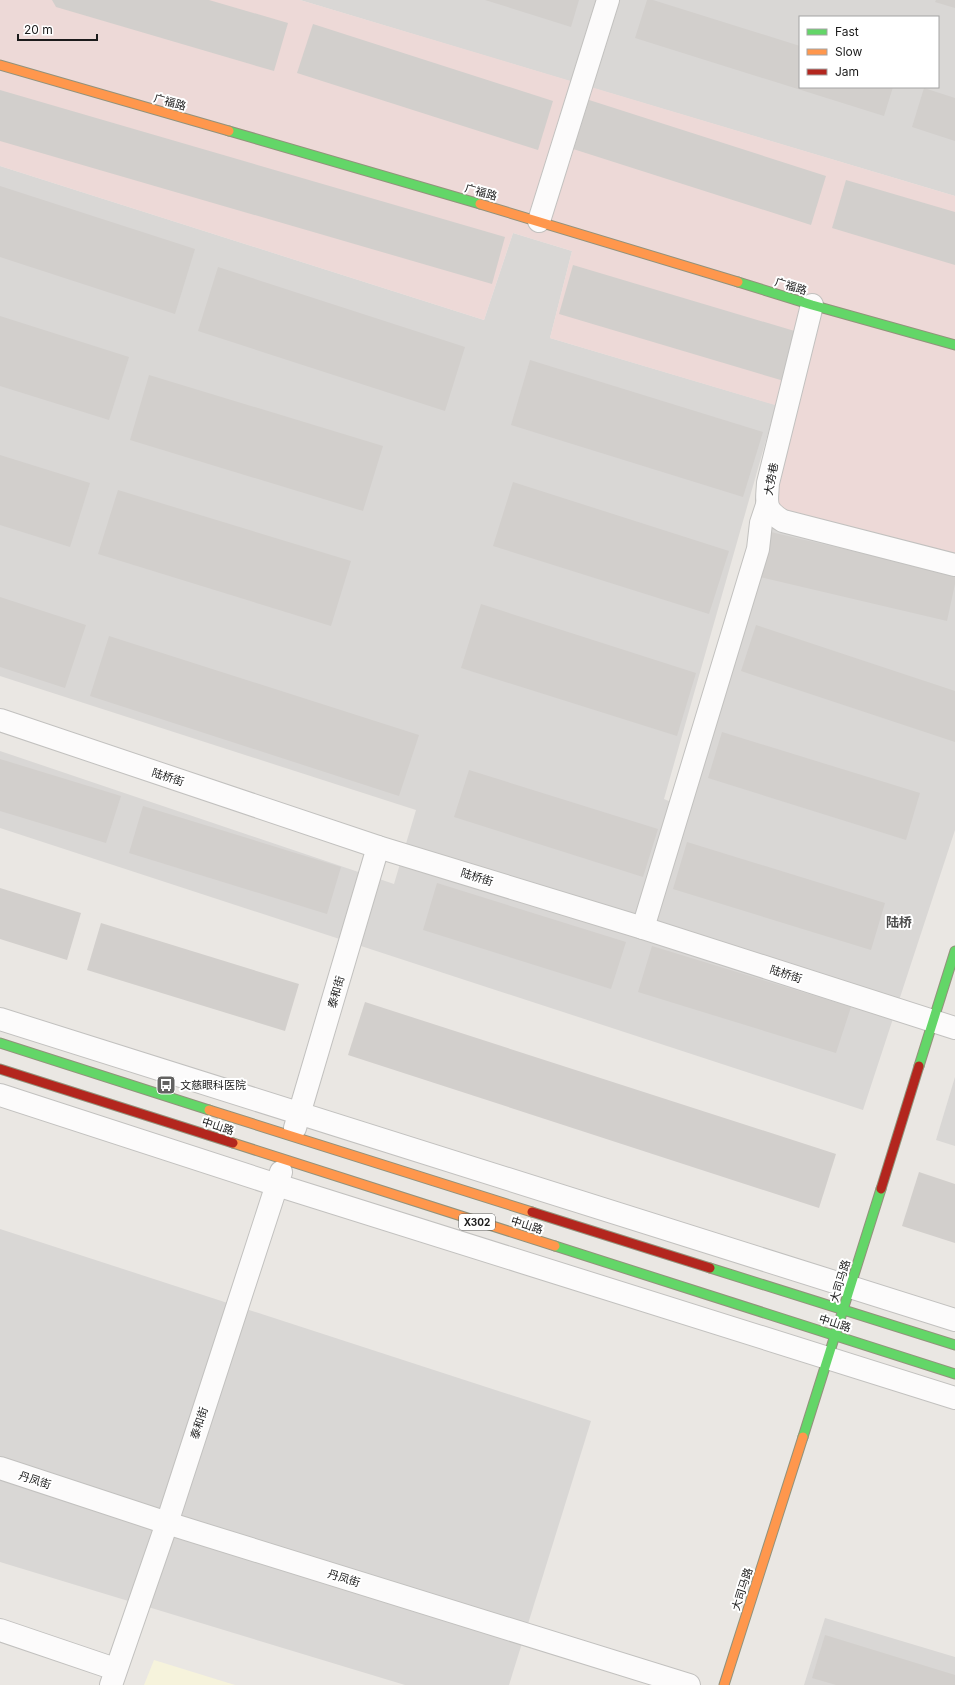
<svg xmlns="http://www.w3.org/2000/svg" width="955" height="1685" font-family="Inter,'Noto Sans SC',sans-serif">
  <rect width="100%" height="100%" fill="#eae7e3"/>
  <g fill="#d9d7d5" fill-rule="evenodd">
    <path d="M300,0H955V196L566,80ZM800,17H938V87H800Z"/>
    <polygon points="0,166 484,320 513,233 572,251 550,338 776,405 664,799 690,810 763,523 955,573 955,830 863,1110 0,828 0,751 394,884 416,810 0,676"/>
    <polygon points="955,1077 955,1146 936,1140"/>
    <polygon points="0,1229 591,1421 509,1685 405,1685 0,1562"/>
    <polygon points="825,1618 955,1657 955,1685 804,1685"/>
  </g>
  <polygon fill="#edd9d7" points="0,0 300,0 955,196 955,573 763,523 775,405 550,338 572,251 513,233 484,320 0,166"/>
  <polygon fill="#f6f3dc" points="154,1660 235,1685 144,1685"/>
  <g fill="#d2cfcc">
    <polygon points="52,0 209,0 288,23 274,71 56,7"/>
    <polygon points="485,0 579,0 571,27"/>
    <polygon points="647,0 653,0 800,46 800,87 893,87 884,116 635,38"/>
    <polygon points="936,0 955,0 955,8 935,2"/>
    <polygon points="313,24 553,101 538,150 297,73"/>
    <polygon points="924,88 955,98 955,141 912,127"/>
    <polygon points="0,90 505,237 492,284 0,141"/>
    <polygon points="586,99 826,176 811,225 570,148"/>
    <polygon points="846,180 955,212 955,265 832,228"/>
    <polygon points="0,186 195,249 175,314 0,257"/>
    <polygon points="573,265 798,332 784,381 559,314"/>
    <polygon points="218,267 465,347 445,411 198,331"/>
    <polygon points="0,316 129,357 109,420 0,386"/>
    <polygon points="530,360 763,432 743,497 511,425"/>
    <polygon points="149,375 383,446 363,511 130,440"/>
    <polygon points="0,455 90,483 70,547 0,525"/>
    <polygon points="513,482 729,551 709,614 493,546"/>
    <polygon points="118,490 351,561 331,626 98,554"/>
    <polygon points="771,532 955,575 955,584 947,621 760,577"/>
    <polygon points="0,597 86,625 65,688 0,667"/>
    <polygon points="481,604 696,673 677,736 461,668"/>
    <polygon points="756,625 955,691 955,742 741,671"/>
    <polygon points="109,636 419,735 399,796 90,696"/>
    <polygon points="722,732 920,793 906,840 708,778"/>
    <polygon points="0,759 121,796 106,843 0,811"/>
    <polygon points="469,770 658,829 643,877 454,817"/>
    <polygon points="143,806 341,867 327,914 129,853"/>
    <polygon points="687,842 885,903 871,950 673,889"/>
    <polygon points="437,883 626,942 611,989 423,930"/>
    <polygon points="0,888 81,913 67,960 0,939"/>
    <polygon points="101,923 299,984 285,1031 87,970"/>
    <polygon points="652,946 851,1007 836,1053 638,992"/>
    <polygon points="365,1002 836,1154 819,1208 348,1055"/>
    <polygon points="919,1172 955,1184 955,1243 902,1226"/>
    <polygon points="825,1635 955,1675 955,1685 836,1685 812,1678"/>
  </g>
  <g fill="none" stroke-linecap="round" stroke-linejoin="round">
    <g stroke="#c2c1bf" stroke-width="24">
      <g id="street">
        <polyline points="539,221 608,0"/>
        <path d="M812,305L768,483C767,503 763,509 783,521L955,565"/>
        <polyline points="0,720 378,847 643,928 955,1028"/>
        <polyline points="643,928 758,549 761,523 767,505"/>
        <polyline points="0,1019 955,1320"/>
        <polyline points="0,1095 277,1185 955,1398"/>
        <polyline points="295,1128 378,847"/>
        <polyline points="0,1468 167,1523 689,1685"/>
        <polyline points="0,1630 115,1669"/>
        <polyline points="111,1685 167,1523 281,1172"/>
      </g>
    </g>
    <g stroke="#92927b" stroke-width="11">
      <g id="fast">
        <polyline points="229,131 480,204"/>
        <polyline points="738,282 812,305 955,345"/>
        <polyline points="0,1043 209,1110"/>
        <polyline points="919,1066 955,951"/>
        <polyline points="555,1246 955,1374"/>
        <polyline points="710,1268 955,1345"/>
        <polyline points="803,1437 881,1189"/>
      </g>
    </g>
    <g stroke="#92927b" stroke-width="11">
      <g id="slow">
        <polyline points="0,65 229,131"/>
        <polyline points="480,204 738,282"/>
        <polyline points="209,1110 532,1212"/>
        <polyline points="233,1143 555,1246"/>
        <polyline points="724,1685 803,1437"/>
      </g>
    </g>
    <g stroke="#92927b" stroke-width="11">
      <g id="jam">
        <polyline points="0,1069 233,1143"/>
        <polyline points="881,1189 919,1066"/>
        <polyline points="532,1212 710,1268"/>
      </g>
    </g>
    <use href="#street" stroke="#fcfbfb" stroke-width="22"/>
    <use href="#fast" stroke="#63d668" stroke-width="9"/>
    <use href="#slow" stroke="#ff974d" stroke-width="9"/>
    <use href="#jam" stroke="#b3261e" stroke-width="9"/>
  </g>
  <defs>
    <g id="bus-square" transform="scale(1)"><rect x="-9" y="-9" width="18" height="18" rx="4" fill="#636261" stroke="#fff"/><path d="M-5-6H5V4H4V6H2V4H-2V6H-4V4H-5ZM-3.5-4V0h7V-4ZM-3.5 1.2v1.5H-2V1.2ZM2 1.2v1.5H3.5V1.2Z" fill="#fff"/></g>
  </defs>
  <g fill-rule="evenodd">
    <use href="#bus-square" x="166" y="1085"/>
  </g>
  <g text-anchor="middle" dominant-baseline="central" stroke-width="4" stroke-linejoin="round" paint-order="stroke">
    <rect fill="#fff" stroke="#5f5f5f" stroke-width="1" x="459" y="1214" width="36" height="16" rx="3"/>
    <g font-size="10" font-weight="bold" fill="#1b1b1b">
      <text x="477" y="1222">X302</text>
    </g>
    <g font-size="11" fill="#1b1b1b" stroke="#fff">
      <text transform="translate(170 102) rotate(16)">广福路</text>
      <text transform="translate(481 192) rotate(16)">广福路</text>
      <text transform="translate(791 286) rotate(17)">广福路</text>
      <text transform="translate(771 479) rotate(-80)">大势巷</text>
      <text transform="translate(168 777) rotate(18)">陆桥街</text>
      <text transform="translate(477 877) rotate(17)">陆桥街</text>
      <text transform="translate(786 974) rotate(18)">陆桥街</text>
      <text transform="translate(336 992) rotate(-74)">泰和街</text>
      <text transform="translate(218 1126) rotate(18)">中山路</text>
      <text transform="translate(527 1225) rotate(18)">中山路</text>
      <text transform="translate(840 1281) rotate(-73)">大司马路</text>
      <text transform="translate(835 1323) rotate(18)">中山路</text>
      <text transform="translate(199 1423) rotate(-72)">泰和街</text>
      <text transform="translate(35 1480) rotate(18)">丹凤街</text>
      <text transform="translate(344 1578) rotate(17)">丹凤街</text>
      <text transform="translate(742 1589) rotate(-72)">大司马路</text>
    </g>
    <g font-size="11" fill="#1b1b1b" stroke="#fff" text-anchor="start">
      <text x="180" y="1085">文慈眼科医院</text>
    </g>
    <g font-size="13" font-weight="bold" fill="#4e4e4e" stroke="#fff">
      <text x="899" y="922">陆桥</text>
    </g>
  </g>
  <rect x="799" y="16" width="140" height="72" fill="#ffffff" stroke="#a4a4a4"/>
  <rect x="807" y="29" width="20" height="6" fill="#63d668" stroke="#a4a4a4"/>
  <text x="835" y="36" font-size="12" fill="#1b1b1b">Fast</text>
  <rect x="807" y="49" width="20" height="6" fill="#ff974d" stroke="#a4a4a4"/>
  <text x="835" y="56" font-size="12" fill="#1b1b1b">Slow</text>
  <rect x="807" y="69" width="20" height="6" fill="#b3261e" stroke="#a4a4a4"/>
  <text x="835" y="76" font-size="12" fill="#1b1b1b">Jam</text>
  <path d="M18 34v6h79v-6" fill="none" stroke="#1b1b1b" stroke-width="2"/>
  <text x="24" y="34" font-size="12" fill="#1b1b1b" stroke="#ffffff" stroke-width="3" paint-order="stroke">20 m</text>
</svg>
